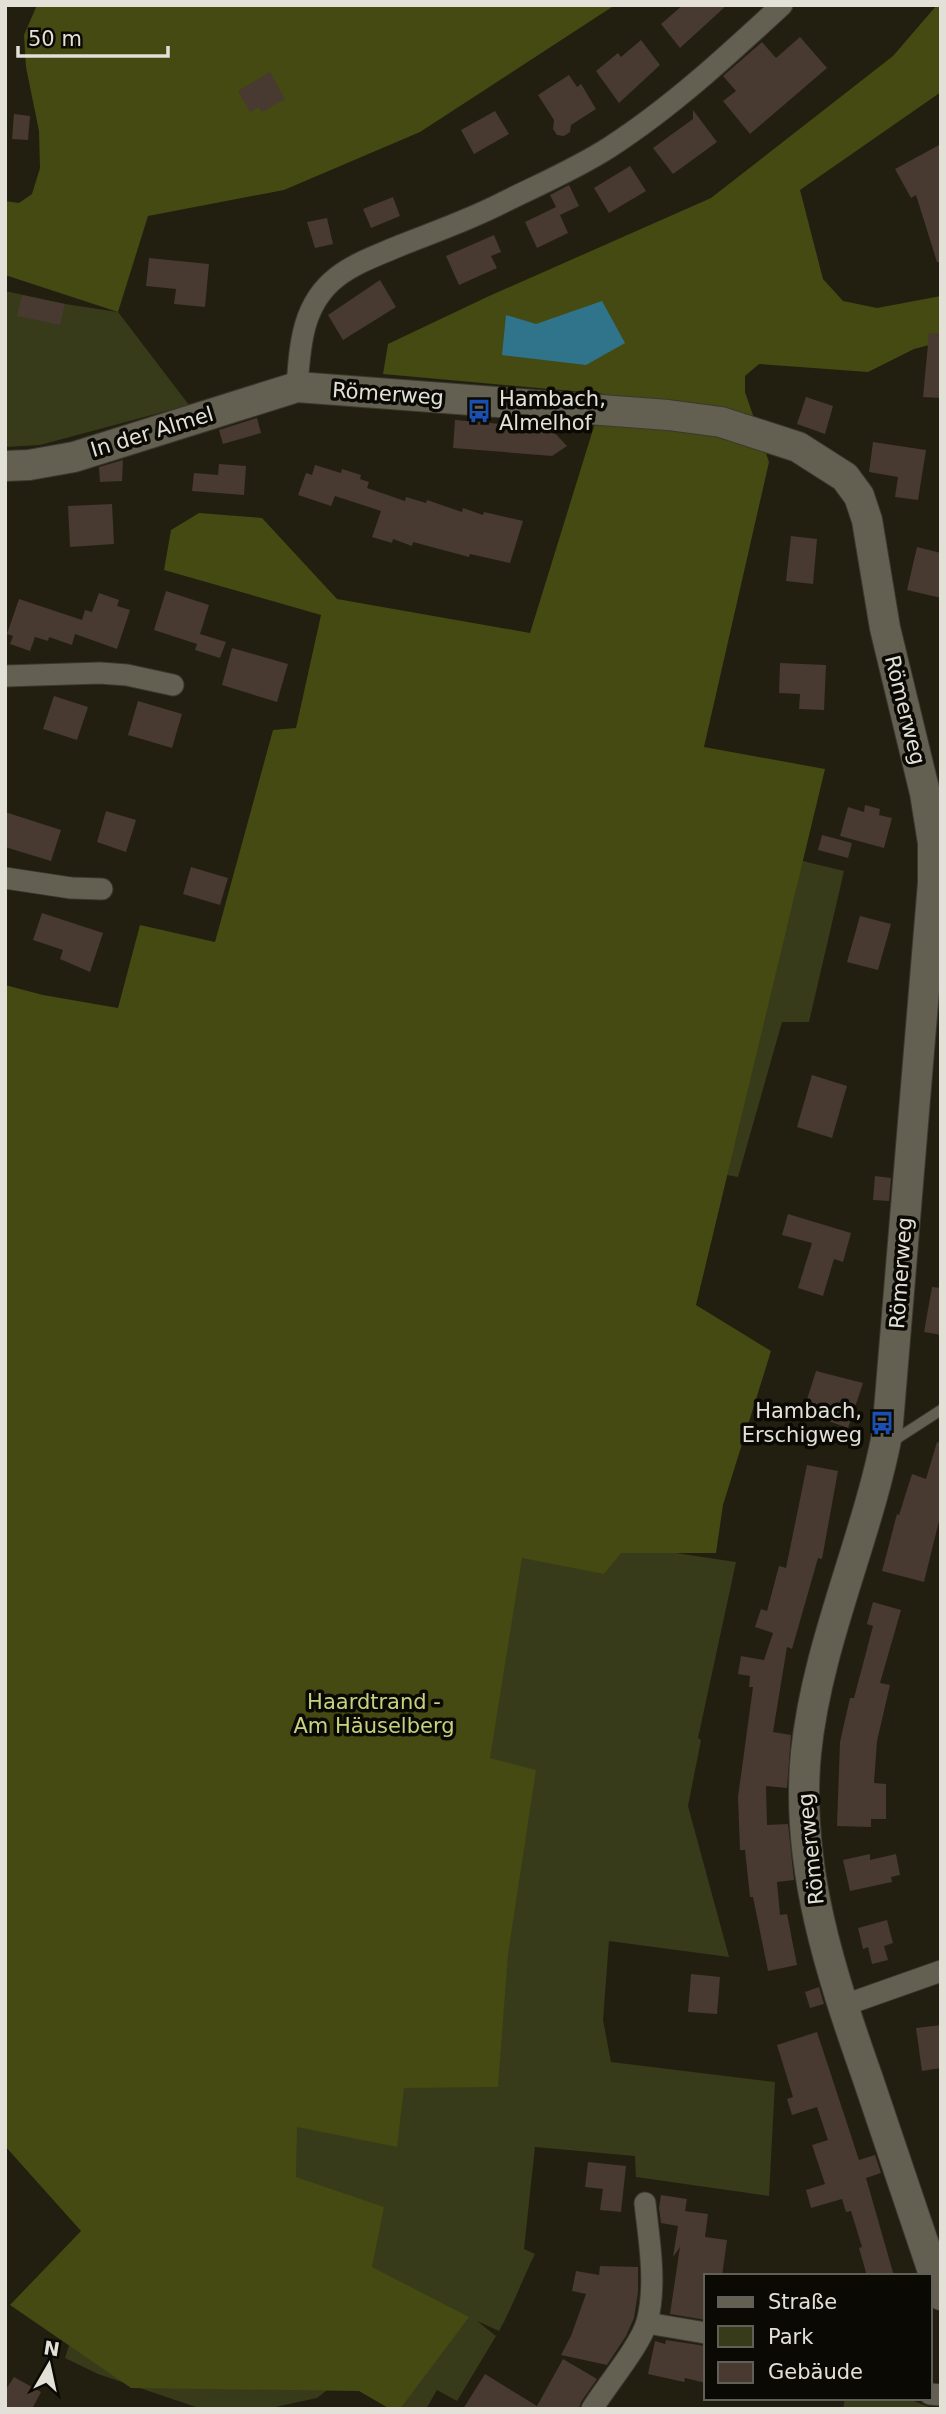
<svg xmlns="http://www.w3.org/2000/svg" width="946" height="2414" font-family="'DejaVu Sans',sans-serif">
  <rect width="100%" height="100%" fill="#221f11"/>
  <g fill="#373b19">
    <polygon points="5,291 65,304 118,312 189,405 40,445 5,447"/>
    <path d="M688,833L844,871L809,1022H782L738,1177L695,1169L669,1552L736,1562L698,1738L701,1740L688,1806L729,1957L609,1941L603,2020L611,2062L775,2082L769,2196L636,2177L635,2156L535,2147L524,2249L535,2254C522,2280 513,2306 499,2331L477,2321L496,2336L457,2401L437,2390L426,2409H390L348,2374L317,2398L266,2409H202L98,2374L65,2358L73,2333Z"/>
    <polygon points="845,2398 906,2398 934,2409 843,2409"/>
  </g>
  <g fill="#444a11">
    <polygon points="37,5 615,5 420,132 284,190 148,216 118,312 5,275 5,201 19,203 32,194 40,168 39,131 26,67 24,35"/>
    <polygon points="937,5 941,5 941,92 800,190 823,279 843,301 877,308 941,296 941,342 914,349 868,372 759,364 745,376 745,392 769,462 704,747 825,769 696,1305 771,1351 723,1505 716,1553 621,1553 604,1574 522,1558 490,1758 536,1770 508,1954 498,2087 404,2088 397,2147 297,2127 296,2177 384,2207 372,2267 469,2317 400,2409 390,2409 359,2391 131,2388 10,2305 81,2231 5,2146 5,985 43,995 118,1008 140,925 215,942 273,730 296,728 321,615 164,570 171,530 199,513 262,518 337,599 530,633 604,394 383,374 388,344 487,297 711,198 893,56"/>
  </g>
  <polygon fill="#30748c" points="602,301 625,343 586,365 502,355 506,315 536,324"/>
  <g fill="#483931">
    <polygon points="683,5 727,5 680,48 661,24"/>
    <polygon points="800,37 827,68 750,134 723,101 736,91 723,76 762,42 776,58"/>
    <polygon points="641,40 660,65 619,103 596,71 618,53 621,57"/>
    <polygon points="270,72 285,99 262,112 259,107 250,112 238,91"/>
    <polygon points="569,75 577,87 581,84 596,109 571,125 570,132 564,136 557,135 553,129 554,120 538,95"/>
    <polygon points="693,110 717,142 673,174 653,148 693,119"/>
    <polygon points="495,111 509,134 474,154 461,130"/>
    <polygon points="14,114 30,116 28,140 12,139"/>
    <polygon points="941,144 941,262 937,262 916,195 911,198 895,169"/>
    <polygon points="630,166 646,191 609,213 594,188"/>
    <polygon points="569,185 579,206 560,215 568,233 537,248 525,222 556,207 550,195"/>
    <polygon points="393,197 400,216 371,228 363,209"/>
    <polygon points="327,218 333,244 315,248 307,222"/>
    <polygon points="494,235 501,252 491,256 497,268 459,285 446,256"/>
    <polygon points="149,258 209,264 205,307 174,304 176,289 146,286"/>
    <polygon points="380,280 396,307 343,340 328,315"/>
    <polygon points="22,295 65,304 60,325 17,316"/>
    <polygon points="929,333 941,333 941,398 923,397"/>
    <polygon points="806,397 833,406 825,434 797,424"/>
    <polygon points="257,418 261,433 223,444 219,430"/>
    <polygon points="455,420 550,428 567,446 552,456 453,448"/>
    <polygon points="873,442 926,450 918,500 895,497 898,477 869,472"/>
    <polygon points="123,460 122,481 100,482 99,467"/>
    <polygon points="219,464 246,466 244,495 192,491 194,473 218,475"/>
    <polygon points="315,465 341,473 342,469 361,475 360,479 369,482 367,488 405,501 406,497 426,503 427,500 462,512 463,508 483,515 484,512 523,521 510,563 470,554 469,557 413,542 412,546 393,539 392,543 372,537 381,511 335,496 331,506 298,495 306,473 312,475"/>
    <polygon points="112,504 114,544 70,547 68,506"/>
    <polygon points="791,536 817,539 813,584 786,581"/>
    <polygon points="917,547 941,553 941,598 907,590"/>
    <polygon points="166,591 209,605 200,634 226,642 220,658 195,650 197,644 154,630"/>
    <polygon points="99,593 119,600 117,606 130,610 117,649 75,634 72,645 49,637 48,641 35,637 30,651 10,644 13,636 7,634 19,599 82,620 85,610 92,612"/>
    <polygon points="232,648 288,664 277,702 222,685"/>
    <polygon points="780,663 826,665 824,710 799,709 800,694 779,693"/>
    <polygon points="54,696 88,707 77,740 43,729"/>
    <polygon points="138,701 182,714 172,748 128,735"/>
    <polygon points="865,805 880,809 879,815 892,818 884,848 840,836 848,807 864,812"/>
    <polygon points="106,811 136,820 126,852 97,842"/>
    <polygon points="5,812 61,830 51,861 5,847"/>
    <polygon points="822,835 852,843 848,858 818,850"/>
    <polygon points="191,867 228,878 220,905 183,894"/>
    <polygon points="42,913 103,933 90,972 60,959 63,950 33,940"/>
    <polygon points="860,916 891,924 878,970 847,962"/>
    <polygon points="812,1075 847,1086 832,1138 797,1127"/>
    <polygon points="875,1176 891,1178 889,1201 873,1200"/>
    <polygon points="788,1214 851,1233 843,1262 834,1259 823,1296 798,1288 812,1243 782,1235"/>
    <polygon points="932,1287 941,1288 941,1335 924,1332"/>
    <polygon points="816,1371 863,1383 848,1428 803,1412"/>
    <polygon points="937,1442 941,1443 941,1513 924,1582 882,1571 897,1514 899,1515 912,1474 926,1479"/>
    <polygon points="807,1465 838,1471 822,1559 818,1558 792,1649 787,1647 773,1732 791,1735 787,1788 766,1786 767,1825 788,1824 794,1880 777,1882 780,1915 787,1914 797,1965 768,1971 753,1897 750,1897 745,1850 740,1850 738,1797 753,1687 749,1687 750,1676 738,1674 741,1656 764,1660 773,1633 755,1627 761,1609 767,1611 779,1566 786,1568"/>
    <polygon points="873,1602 901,1610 880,1683 890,1685 877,1741 874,1783 886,1784 886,1819 871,1819 871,1827 837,1826 840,1742 850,1698 854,1698 873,1626 867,1624"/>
    <polygon points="870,1854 870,1860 896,1854 900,1875 891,1877 892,1882 850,1891 843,1860"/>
    <polygon points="887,1920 893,1943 884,1946 888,1960 872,1964 868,1947 863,1949 858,1928"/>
    <polygon points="691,1974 720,1977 717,2014 688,2012"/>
    <polygon points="819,1987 824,2004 810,2008 805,1992"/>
    <polygon points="941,2025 941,2068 922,2071 916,2028"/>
    <polygon points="817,2032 859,2160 875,2155 881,2173 866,2178 894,2276 867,2276 859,2248 862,2247 851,2211 846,2212 842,2199 811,2208 806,2190 825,2184 812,2145 828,2140 817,2107 792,2115 787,2099 793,2097 777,2045"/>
    <polygon points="588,2162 626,2166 621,2212 600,2210 603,2189 585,2187"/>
    <polygon points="661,2195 687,2199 685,2211 708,2214 705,2237 727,2240 722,2276 706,2276 706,2320 670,2314 680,2247 673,2257 678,2226 661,2223 659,2208"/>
    <polygon points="600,2266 638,2267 638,2292 634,2318 626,2336 607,2365 561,2355 571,2336 586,2294 572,2291 576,2271 599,2275"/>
    <polygon points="666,2340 706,2346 706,2383 685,2378 684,2382 648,2374 655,2341 665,2344"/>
    <polygon points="563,2359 597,2379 581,2402 579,2409 463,2409 485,2374 537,2406"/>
    <polygon points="14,2377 41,2392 32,2409 5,2409 5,2391"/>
  </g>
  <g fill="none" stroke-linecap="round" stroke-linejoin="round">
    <g stroke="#3b3830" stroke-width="12">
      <polyline id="lane" points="890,1443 941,1410"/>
    </g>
    <g stroke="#3b3830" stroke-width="23">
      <g id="street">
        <path d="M297,387C300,345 302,304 337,277C355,263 378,255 399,246C434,232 469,220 502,203C538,185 576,169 610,147C672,107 728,55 782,5"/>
        <polyline points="5,676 100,673 127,675 173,685"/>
        <polyline points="5,878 71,888 102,889"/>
        <polyline points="842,2006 941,1971"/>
        <polyline points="647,2323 706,2333"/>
        <polyline points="930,2394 941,2395"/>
        <path d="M592,2409C606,2386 640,2346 647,2322C657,2284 649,2240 645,2203"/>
      </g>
    </g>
    <g stroke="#3b3830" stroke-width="32">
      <path id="secondary" d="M5,466L29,465L74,457L297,387L668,415L721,422L798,447L845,477L859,496L867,520L885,628L925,793L933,843V883L887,1435C866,1542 817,1644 806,1753C795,1866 831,1974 868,2079C893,2151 916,2223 941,2295"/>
    </g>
    <use href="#lane" stroke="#646051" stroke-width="10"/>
    <use href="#street" stroke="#646051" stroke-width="21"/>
    <use href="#secondary" stroke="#646051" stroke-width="30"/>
  </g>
  <defs>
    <g id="bus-bare" transform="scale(1.89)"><path d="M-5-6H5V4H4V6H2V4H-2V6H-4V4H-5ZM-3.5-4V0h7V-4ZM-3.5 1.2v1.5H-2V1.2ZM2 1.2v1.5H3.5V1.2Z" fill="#1a4fb4" stroke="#0a0904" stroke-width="2.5" paint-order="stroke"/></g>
  </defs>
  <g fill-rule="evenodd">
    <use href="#bus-bare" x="479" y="411"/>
    <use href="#bus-bare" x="882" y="1423"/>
  </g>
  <g text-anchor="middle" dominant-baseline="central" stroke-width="7" stroke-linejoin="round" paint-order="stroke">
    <g font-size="21" fill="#e2e0d7" stroke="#0a0904">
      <text transform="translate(388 394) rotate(4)">Römerweg</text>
      <text transform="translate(152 432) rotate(-17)">In der Almel</text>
      <text transform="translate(905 710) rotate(76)">Römerweg</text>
      <text transform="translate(901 1273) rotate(-86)">Römerweg</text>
      <text transform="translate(811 1849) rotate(-96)">Römerweg</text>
    </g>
    <g font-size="21" fill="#e2e0d7" stroke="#0a0904" text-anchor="start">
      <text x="499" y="399">Hambach,<tspan x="499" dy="24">Almelhof</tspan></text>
      <text x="862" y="1411" text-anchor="end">Hambach,<tspan x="862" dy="24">Erschigweg</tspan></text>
    </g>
    <g font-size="21" fill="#c7d27f" stroke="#0a0904">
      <text x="374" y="1702">Haardtrand -<tspan x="374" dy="24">Am Häuselberg</tspan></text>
    </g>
  </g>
  <rect width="946" height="2414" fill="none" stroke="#e2e0d7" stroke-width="14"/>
  <rect x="704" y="2274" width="228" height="126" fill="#0a0904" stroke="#605f58" stroke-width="2"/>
  <rect x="718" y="2297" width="35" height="10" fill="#646051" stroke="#605f58" stroke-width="2"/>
  <text x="768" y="2309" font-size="21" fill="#e2e0d7">Straße</text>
  <rect x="718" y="2326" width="35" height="21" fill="#373b19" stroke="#605f58" stroke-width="2"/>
  <text x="768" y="2344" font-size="21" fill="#e2e0d7">Park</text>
  <rect x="718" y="2362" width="35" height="21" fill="#483931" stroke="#605f58" stroke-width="2"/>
  <text x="768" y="2379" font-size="21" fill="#e2e0d7">Gebäude</text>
  <g transform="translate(49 2365) rotate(9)" stroke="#0a0904" stroke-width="5" paint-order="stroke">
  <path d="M0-5L12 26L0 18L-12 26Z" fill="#e2e0d7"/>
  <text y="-10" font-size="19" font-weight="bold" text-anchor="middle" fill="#e2e0d7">N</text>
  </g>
  <path d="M18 46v10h150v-10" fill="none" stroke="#e2e0d7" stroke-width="3.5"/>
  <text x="28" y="46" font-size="21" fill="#e2e0d7" stroke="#0a0904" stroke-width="5" paint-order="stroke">50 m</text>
</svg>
